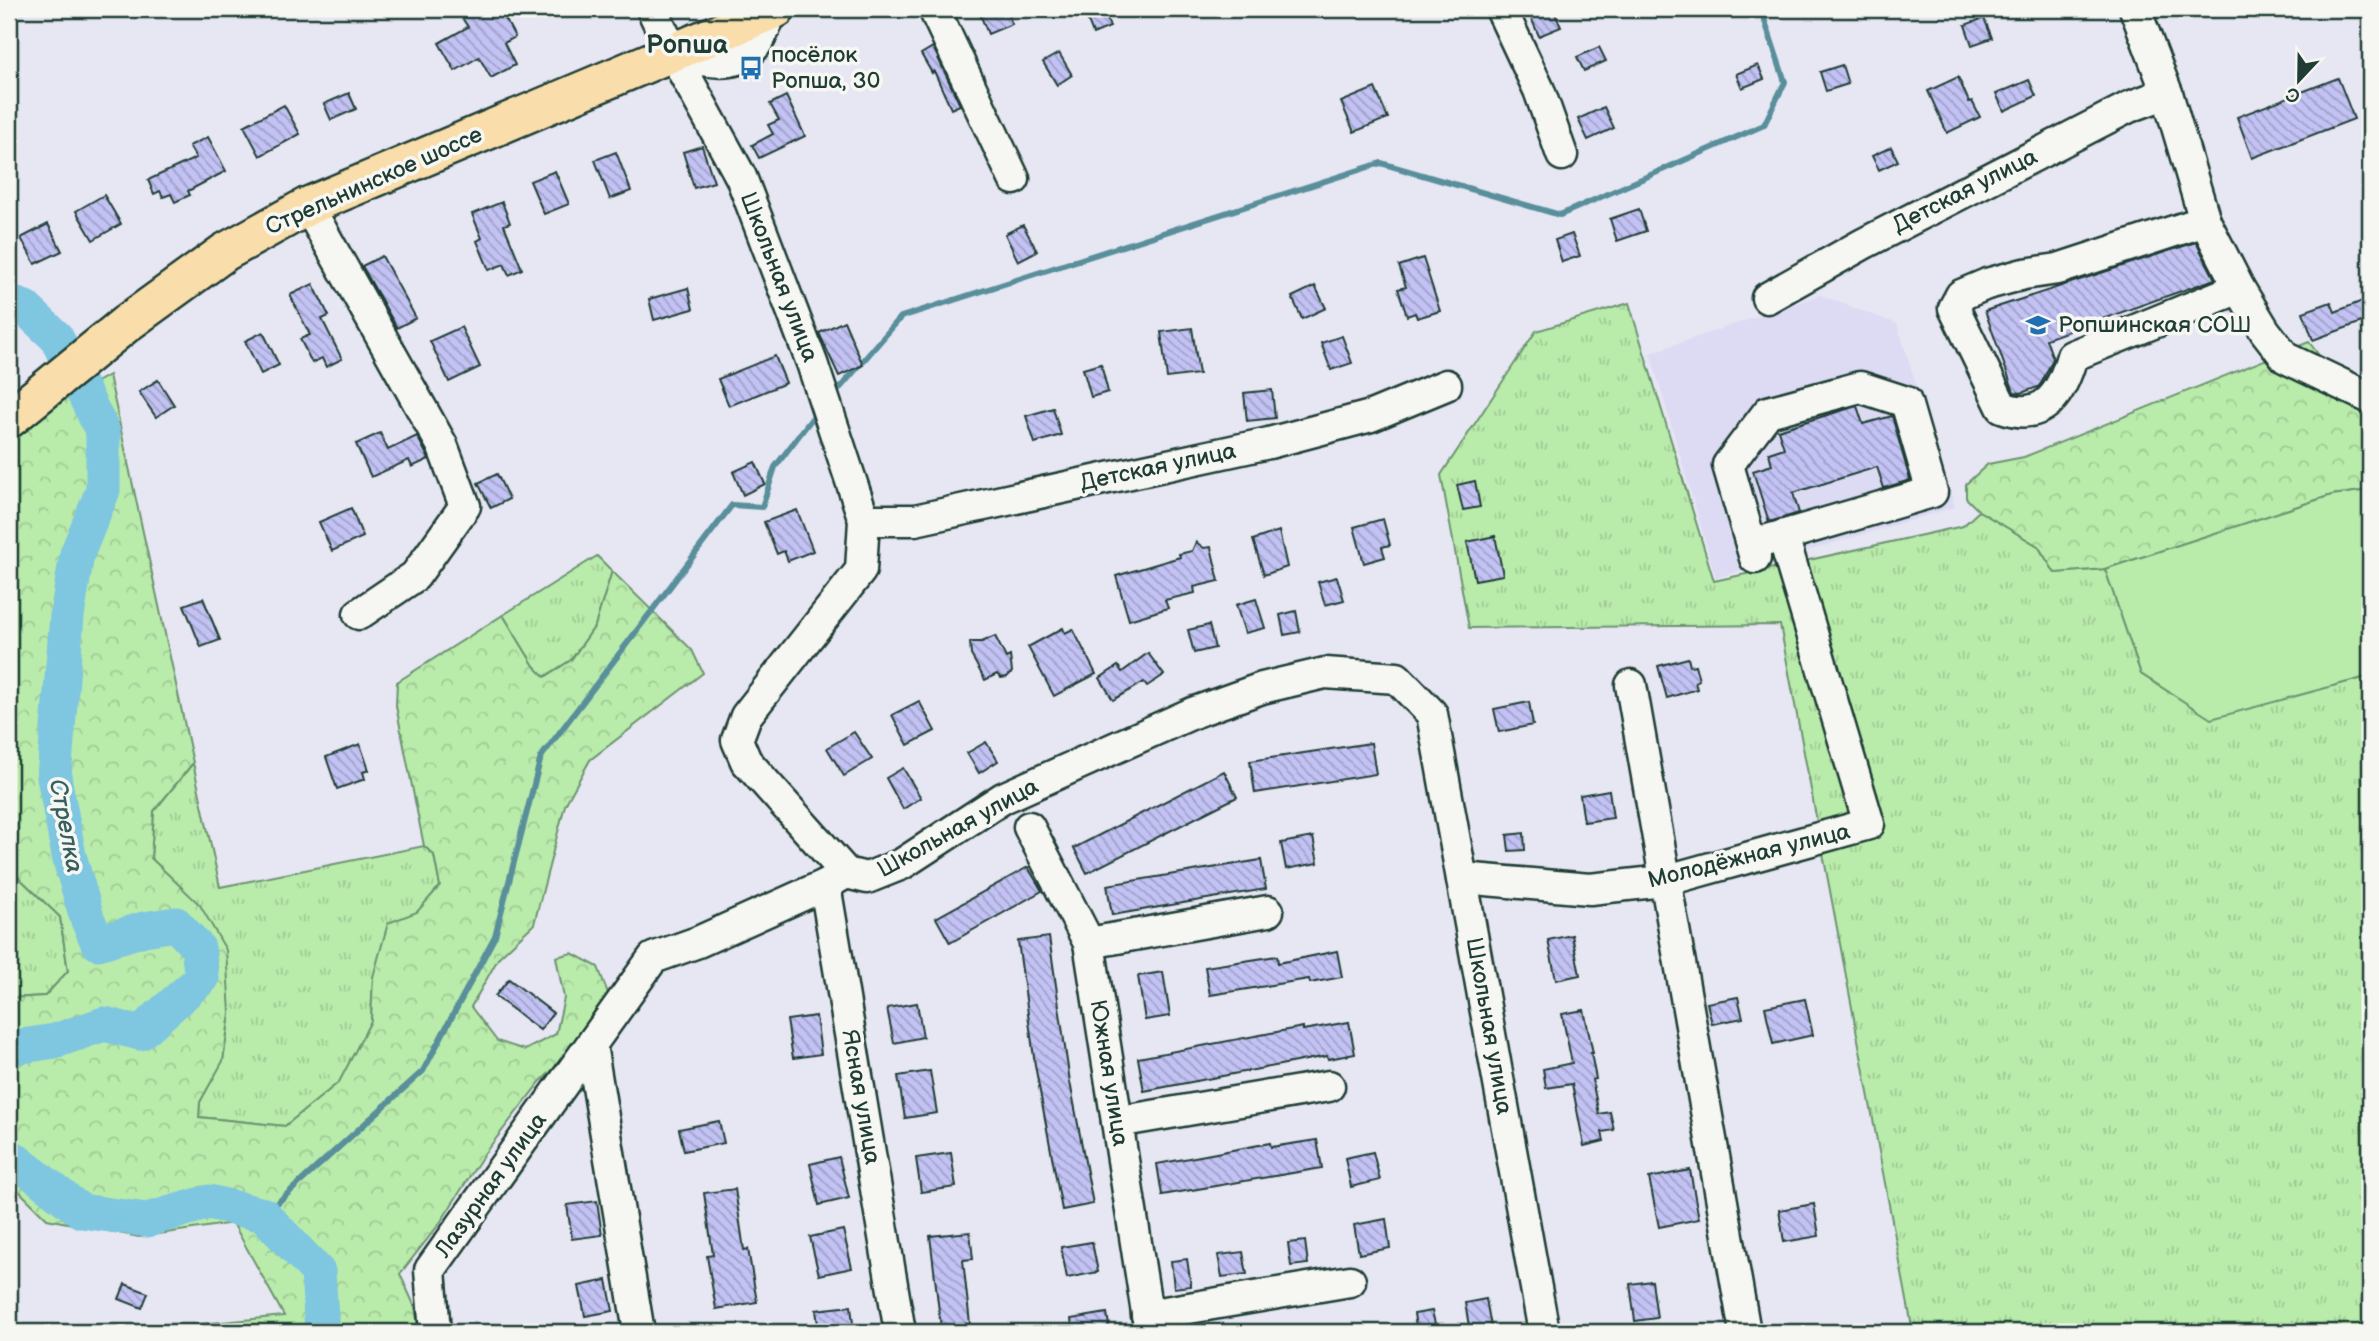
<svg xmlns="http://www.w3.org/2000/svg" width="2379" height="1341" font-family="'Balsamiq Sans',sans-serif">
  <defs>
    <pattern id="grass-tufts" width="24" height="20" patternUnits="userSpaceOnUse" patternTransform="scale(1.75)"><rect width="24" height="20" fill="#b9ebab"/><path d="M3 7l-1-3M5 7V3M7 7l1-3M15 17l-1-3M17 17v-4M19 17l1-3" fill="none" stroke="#9fca94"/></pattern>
    <pattern id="forest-crowns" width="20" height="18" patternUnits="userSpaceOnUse" patternTransform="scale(1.75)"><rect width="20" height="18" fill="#b9ebab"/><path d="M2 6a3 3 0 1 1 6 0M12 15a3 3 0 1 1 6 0" fill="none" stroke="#9fca94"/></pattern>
    <pattern id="building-back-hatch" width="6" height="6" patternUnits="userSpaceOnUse" patternTransform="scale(1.75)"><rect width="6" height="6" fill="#c3c2f4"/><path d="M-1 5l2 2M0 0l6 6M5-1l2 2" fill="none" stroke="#9e9fc6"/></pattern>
  </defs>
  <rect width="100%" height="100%" fill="#e7e6f3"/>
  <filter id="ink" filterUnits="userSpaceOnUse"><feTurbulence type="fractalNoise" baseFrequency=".0143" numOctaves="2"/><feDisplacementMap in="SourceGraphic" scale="14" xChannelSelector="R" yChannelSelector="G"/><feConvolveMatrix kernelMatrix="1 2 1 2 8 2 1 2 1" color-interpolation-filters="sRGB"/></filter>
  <g filter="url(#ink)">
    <polygon fill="#dcdbf3" points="1820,295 1897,324 1955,507 1716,578 1650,353"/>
    <g fill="url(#grass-tufts)" stroke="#6c9470" stroke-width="2">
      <polygon points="1629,303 1714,581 1963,526 1979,511 2038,546 2055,573 2105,569 2141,674 2211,718 2370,676 2370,1332 1913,1332 1780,625 1469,628 1441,475 1536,331"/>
      <polygon points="597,556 612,571 595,626 571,660 544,677 534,666 503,615"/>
      <polygon points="193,763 220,887 424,846 434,855 440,886 417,912 373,977 371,1021 340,1082 285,1126 199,1117 200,1102 223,1060 230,1013 151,858 154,811"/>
      <polygon points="9,868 60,917 68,971 45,996 9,998"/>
    </g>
    <g fill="url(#forest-crowns)" stroke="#6c9470" stroke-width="2">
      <polygon points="2309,342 2370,424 2370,490 2332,495 2105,569 2055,573 2038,546 1979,511 1966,498 1966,484 1988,464 2024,457"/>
      <polygon points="109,375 193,763 154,811 151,858 200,905 226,950 230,1013 223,1061 200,1102 199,1117 285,1126 339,1082 371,1021 373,977 388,923 417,912 440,886 434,855 424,846 396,706 397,682 503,615 534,666 545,677 571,660 595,626 612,571 692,650 703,673 590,760 565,805 534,924 499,957 471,1007 497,1041 525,1050 556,1034 564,998 556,957 572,953 598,967 609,996 594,1012 566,1057 540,1082 484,1154 440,1223 400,1274 415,1307 419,1332 117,1332 284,1316 233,1223 139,1237 47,1219 9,1181 9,998 45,996 68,971 60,917 9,868 9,441 41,413"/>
    </g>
    <polygon fill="#b9ebab" stroke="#6c9470" stroke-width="2" points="2370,490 2370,676 2211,719 2141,674 2105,569 2332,495"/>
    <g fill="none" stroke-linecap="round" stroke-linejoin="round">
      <g stroke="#598f9b" stroke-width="6">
        <polyline points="833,396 901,317 1381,163 1560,215 1764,125 1785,82 1761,9"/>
        <polyline points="264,1215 423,1071 495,936 541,757 732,505 762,507 775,467 819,409"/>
      </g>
      <g stroke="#7fc6e0" stroke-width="35">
        <polyline points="9,302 25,308 56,337 103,432 103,490 77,554 67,616 54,777 69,856 87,918 98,943 144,929 176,924 198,948 202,978 140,1033 104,1024 55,1041 9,1048"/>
        <polyline points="9,1155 81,1211 147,1220 209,1202 264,1215 318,1272 322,1332"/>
      </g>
    </g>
    <g fill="url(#building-back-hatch)" stroke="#1f3d34" stroke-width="2">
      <polygon points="456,9 500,9 515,37 504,43 515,65 491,78 479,57 455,71 439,43 468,27"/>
      <polygon points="978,9 1006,9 1012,24 988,34"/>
      <polygon points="1083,9 1103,9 1110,27 1093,34"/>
      <polygon points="1527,9 1553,9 1561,27 1539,36"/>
      <polygon points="1984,18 1992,38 1972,45 1965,25"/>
      <polygon points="933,47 960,105 951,109 934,71 932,73 921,54"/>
      <polygon points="1599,47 1606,61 1584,71 1577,57"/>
      <polygon points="1059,53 1072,75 1057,85 1043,62"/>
      <polygon points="1758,65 1764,79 1742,88 1736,74"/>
      <polygon points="1842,65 1848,84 1826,91 1820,72"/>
      <polygon points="1958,77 1969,102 1972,101 1980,117 1947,133 1928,91"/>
      <polygon points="2338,78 2354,119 2252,158 2237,117"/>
      <polygon points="2029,80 2036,96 2004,111 1996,94"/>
      <polygon points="1375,88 1388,118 1354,132 1341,102"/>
      <polygon points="349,93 356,109 331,120 324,104"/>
      <polygon points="786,96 805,136 759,158 752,145 773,134 768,125 779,120 770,104"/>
      <polygon points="284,105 300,134 260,156 244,126"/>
      <polygon points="1604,107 1614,128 1588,140 1578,119"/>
      <polygon points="208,137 226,171 188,191 190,195 175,202 171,194 163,197 160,191 154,194 148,180 196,158 189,146"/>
      <polygon points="702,146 714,182 694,188 683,152"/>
      <polygon points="1891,147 1898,161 1879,170 1872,156"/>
      <polygon points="616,152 631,191 610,199 595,160"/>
      <polygon points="555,171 569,204 544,214 530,181"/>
      <polygon points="104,195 121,224 93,240 76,211"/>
      <polygon points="502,202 510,223 504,225 522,269 509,275 504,264 489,270 477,241 482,238 472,214"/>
      <polygon points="1639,209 1646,231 1617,241 1610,219"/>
      <polygon points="48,224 62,251 35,264 21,238"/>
      <polygon points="1023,225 1037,251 1018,261 1005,234"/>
      <polygon points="1572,234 1580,256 1562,262 1555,240"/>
      <polygon points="2196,242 2215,279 2046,339 2053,359 2042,382 2038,387 2021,393 2014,392 1985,311"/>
      <polygon points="382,256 416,318 397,328 362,266"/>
      <polygon points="1423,258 1440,311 1417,318 1415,313 1407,316 1398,289 1406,287 1399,266"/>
      <polygon points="313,284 329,316 322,319 342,359 326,367 322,358 312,363 300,339 310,335 290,295"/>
      <polygon points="1315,286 1326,308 1302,319 1292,297"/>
      <polygon points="688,288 693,309 654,320 649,299"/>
      <polygon points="2370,298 2370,319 2313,340 2303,312 2331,302 2335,312"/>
      <polygon points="844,321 863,365 839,376 819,333"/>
      <polygon points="461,327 480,367 449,382 430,341"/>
      <polygon points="1192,328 1199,374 1167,378 1161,332"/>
      <polygon points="263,332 279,365 261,374 245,341"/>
      <polygon points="1342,336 1352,363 1331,370 1321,343"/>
      <polygon points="775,356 786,383 729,406 718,379"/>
      <polygon points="1101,364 1108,392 1091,397 1083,369"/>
      <polygon points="158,380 174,405 156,417 139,392"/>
      <polygon points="1272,390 1275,418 1247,421 1244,393"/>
      <polygon points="1857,406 1863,424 1892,416 1910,480 1884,488 1877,467 1793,493 1799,513 1769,522 1753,471 1772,465 1769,453 1784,448 1778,430"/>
      <polygon points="1053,408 1061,435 1035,443 1026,416"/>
      <polygon points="380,433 388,450 417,436 429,459 412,467 409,460 371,477 356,444"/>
      <polygon points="755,462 765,484 743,495 733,472"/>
      <polygon points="497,474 509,499 491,508 478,483"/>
      <polygon points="1475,481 1480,507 1463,510 1457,485"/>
      <polygon points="351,508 363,537 332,551 319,522"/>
      <polygon points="797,510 813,551 788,561 784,551 777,554 764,522"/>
      <polygon points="1383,519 1390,545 1382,547 1385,557 1364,563 1354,527"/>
      <polygon points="1279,531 1287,567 1264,575 1253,540"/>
      <polygon points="1495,536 1503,575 1475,580 1467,542"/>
      <polygon points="1196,542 1204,548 1211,547 1219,581 1194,587 1195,593 1165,600 1168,608 1129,620 1116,576 1180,557 1179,554 1192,551"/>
      <polygon points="1337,577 1344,600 1325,605 1318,582"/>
      <polygon points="203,598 220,640 201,647 184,605"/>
      <polygon points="1256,599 1265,628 1245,633 1236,605"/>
      <polygon points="1296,611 1300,632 1284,635 1280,615"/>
      <polygon points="1209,625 1215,648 1194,653 1188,630"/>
      <polygon points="1063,628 1065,633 1073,629 1096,674 1054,696 1028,647"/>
      <polygon points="995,636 1006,658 1010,656 1012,672 1007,677 1001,678 997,674 985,680 971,655 970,642 982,642"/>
      <polygon points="1148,653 1164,675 1147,686 1144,682 1113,700 1100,678 1118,666 1122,672"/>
      <polygon points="1688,658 1690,666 1695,665 1699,680 1695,682 1697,689 1667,698 1658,666"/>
      <polygon points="919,701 935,731 908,745 892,715"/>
      <polygon points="1529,702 1533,725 1499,732 1494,709"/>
      <polygon points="854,732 872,759 844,776 827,748"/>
      <polygon points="986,742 998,761 979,773 967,753"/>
      <polygon points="1371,743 1376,774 1255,793 1250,761"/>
      <polygon points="360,744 369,770 363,772 365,779 337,789 326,757"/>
      <polygon points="903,768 921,798 903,809 886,778"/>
      <polygon points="1224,771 1237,797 1087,873 1074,848"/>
      <polygon points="1609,790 1613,818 1584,822 1580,795"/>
      <polygon points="1524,833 1525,850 1509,851 1507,835"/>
      <polygon points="1313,837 1318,863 1286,869 1281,843"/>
      <polygon points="1261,860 1266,889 1112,915 1107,885"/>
      <polygon points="1028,867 1042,891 950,943 936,918"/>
      <polygon points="1572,935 1580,975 1556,980 1548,940"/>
      <polygon points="1049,937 1070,1082 1093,1204 1062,1210 1035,1065 1018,941"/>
      <polygon points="1337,951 1342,977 1310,983 1309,979 1210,995 1205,967 1277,956 1278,963"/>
      <polygon points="1163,972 1170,1016 1145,1020 1138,976"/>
      <polygon points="509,979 553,1013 540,1030 495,996"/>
      <polygon points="1738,997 1743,1018 1712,1024 1707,1003"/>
      <polygon points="1805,999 1813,1035 1773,1044 1765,1007"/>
      <polygon points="917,1003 923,1037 894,1043 887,1008"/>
      <polygon points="1584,1010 1593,1053 1591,1053 1596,1079 1592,1080 1599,1114 1610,1112 1614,1130 1602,1132 1604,1141 1584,1146 1572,1084 1546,1088 1543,1069 1572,1063 1562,1014"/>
      <polygon points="816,1016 821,1054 793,1058 787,1020"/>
      <polygon points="1349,1022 1355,1054 1328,1059 1327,1056 1144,1091 1138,1058 1303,1027 1303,1030"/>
      <polygon points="930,1071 937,1113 905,1118 898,1076"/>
      <polygon points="719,1121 724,1143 684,1151 679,1129"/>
      <polygon points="1317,1140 1322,1168 1162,1195 1157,1164 1270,1143 1271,1147"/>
      <polygon points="1373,1152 1380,1180 1351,1187 1345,1158"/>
      <polygon points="951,1153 956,1187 921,1192 916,1158"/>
      <polygon points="839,1157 849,1198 819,1205 810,1164"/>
      <polygon points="1690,1170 1699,1219 1659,1227 1649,1178"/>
      <polygon points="735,1189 744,1250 748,1249 757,1302 716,1309 707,1256 713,1255 704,1193"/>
      <polygon points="597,1201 602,1235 572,1239 567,1205"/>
      <polygon points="1814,1204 1819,1236 1784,1242 1779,1210"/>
      <polygon points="1386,1219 1390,1248 1359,1254 1354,1225"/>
      <polygon points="843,1230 852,1268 819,1275 810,1237"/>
      <polygon points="970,1232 973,1259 963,1260 970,1324 941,1328 930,1236"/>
      <polygon points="1305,1241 1308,1264 1291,1266 1288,1243"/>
      <polygon points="1092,1242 1098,1272 1067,1278 1061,1247"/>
      <polygon points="1243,1252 1247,1274 1222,1277 1218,1255"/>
      <polygon points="1187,1259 1191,1286 1174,1288 1171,1261"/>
      <polygon points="607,1280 613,1311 585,1316 579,1286"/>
      <polygon points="1652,1281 1657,1318 1635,1321 1630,1284"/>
      <polygon points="125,1284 148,1293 142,1308 119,1299"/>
      <polygon points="1486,1299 1492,1332 1470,1332 1465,1303"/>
      <polygon points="851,1306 854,1332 819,1332 816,1310"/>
      <polygon points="1432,1311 1437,1332 1417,1332 1414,1314"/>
      <polygon points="1107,1313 1110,1332 1073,1332 1071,1319"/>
    </g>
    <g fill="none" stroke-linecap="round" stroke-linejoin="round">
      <g stroke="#1f3d34" stroke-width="35">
        <g id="minor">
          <polyline points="652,9 673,53 741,177 812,363 864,520 861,570 746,716 737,740 746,761 846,873 867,878 902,864 1003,798 1195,712 1262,688 1325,673 1397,678 1432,714 1544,1332"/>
          <polyline points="934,9 1014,179"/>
          <polyline points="1501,9 1539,90 1562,155"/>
          <polyline points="2135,9 2167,93 2205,221 2239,288 2265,331 2286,358 2370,398"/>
          <path d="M673,53C727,67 753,71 771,11"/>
          <polyline points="308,206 442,445 465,506 415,576 359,614"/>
          <path d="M2205,221L2058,269L2024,274L1987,284L1961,295L1954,308L2002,407C2045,423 2062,392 2072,356L2239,288"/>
          <polyline points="1767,298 1863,244 2129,107 2167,93"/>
          <polyline points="864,520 915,520 1269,443 1371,416 1446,385"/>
          <polyline points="1751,545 1932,492 1906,402 1860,387 1768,412 1728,465 1755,558"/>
          <polyline points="1631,685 1745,1332"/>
          <polyline points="1029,827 1089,943 1150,1332"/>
          <polyline points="841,876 825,885 900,1332"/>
          <polyline points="1462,878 1590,889 1664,881 1869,824 1783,536"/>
          <polyline points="1089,943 1268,911"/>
          <polyline points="591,1045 639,1332"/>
          <polyline points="1117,1122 1329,1086"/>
          <polyline points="1147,1315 1350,1281"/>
          <polyline points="435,1332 430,1270 653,958 698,942 825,885"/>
        </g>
      </g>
      <g stroke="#1f3d34" stroke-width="42">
        <polyline id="major" points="9,419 127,323 225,252 308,206 776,9"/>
      </g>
      <use href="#minor" stroke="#f6f6f2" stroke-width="30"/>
      <use href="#major" stroke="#f9deab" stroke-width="37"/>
    </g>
  </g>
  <defs>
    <g id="bus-bare" transform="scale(1.89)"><path d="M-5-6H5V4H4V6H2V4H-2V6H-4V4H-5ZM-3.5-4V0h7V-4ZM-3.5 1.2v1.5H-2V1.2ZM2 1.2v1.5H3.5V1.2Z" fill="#1f6fb2" stroke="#f6f6f2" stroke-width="2.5" paint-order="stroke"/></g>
    <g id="school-bare" transform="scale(1.89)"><path d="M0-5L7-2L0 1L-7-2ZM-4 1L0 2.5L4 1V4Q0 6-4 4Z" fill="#1f6fb2" stroke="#f6f6f2" stroke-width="2.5" paint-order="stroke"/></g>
  </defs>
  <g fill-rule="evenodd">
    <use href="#bus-bare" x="751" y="68"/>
    <use href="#school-bare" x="2038" y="325"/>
  </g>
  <g text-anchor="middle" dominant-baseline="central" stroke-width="7" stroke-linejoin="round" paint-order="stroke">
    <g font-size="23" fill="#1f3d34" stroke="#f6f6f2" text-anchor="start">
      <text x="771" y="55">посёлок<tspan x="771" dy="26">Ропша, 30</tspan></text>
      <text x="2058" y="325">Ропшинская СОШ</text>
    </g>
    <g font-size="23" fill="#1f3d34" stroke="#f6f6f2">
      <text transform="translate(374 181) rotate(-24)">Стрельнинское шоссе</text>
      <text transform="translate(1965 191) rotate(-27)">Детская улица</text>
      <text transform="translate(779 277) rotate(69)">Школьная улица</text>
      <text transform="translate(1158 467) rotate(-12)">Детская улица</text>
      <text transform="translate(958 828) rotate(-29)">Школьная улица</text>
      <text transform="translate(1749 856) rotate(-14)">Молодёжная улица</text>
      <text transform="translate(1489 1026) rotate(80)">Школьная улица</text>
      <text transform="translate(1109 1073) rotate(81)">Южная улица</text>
      <text transform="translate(861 1097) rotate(80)">Ясная улица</text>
      <text transform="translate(491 1185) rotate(-54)">Лазурная улица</text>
    </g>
    <g font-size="24" font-style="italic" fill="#375f5f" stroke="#f6f6f2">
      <text transform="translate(66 826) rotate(79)">Стрелка</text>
    </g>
    <g font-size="26" font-weight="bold" fill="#1f3d34" stroke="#f6f6f2">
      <text x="687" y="45">Ропша</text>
    </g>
  </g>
  <rect width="2379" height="1341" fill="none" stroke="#f6f6f2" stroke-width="35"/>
  <rect x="18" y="18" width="2344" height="1306" fill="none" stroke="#1f3d34" stroke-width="2.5" filter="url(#ink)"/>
  <g transform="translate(2299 80) rotate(202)" stroke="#f6f6f2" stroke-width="5" paint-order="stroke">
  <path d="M0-5L12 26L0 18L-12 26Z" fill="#1f3d34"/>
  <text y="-10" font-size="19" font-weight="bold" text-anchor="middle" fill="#1f3d34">С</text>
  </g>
</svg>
